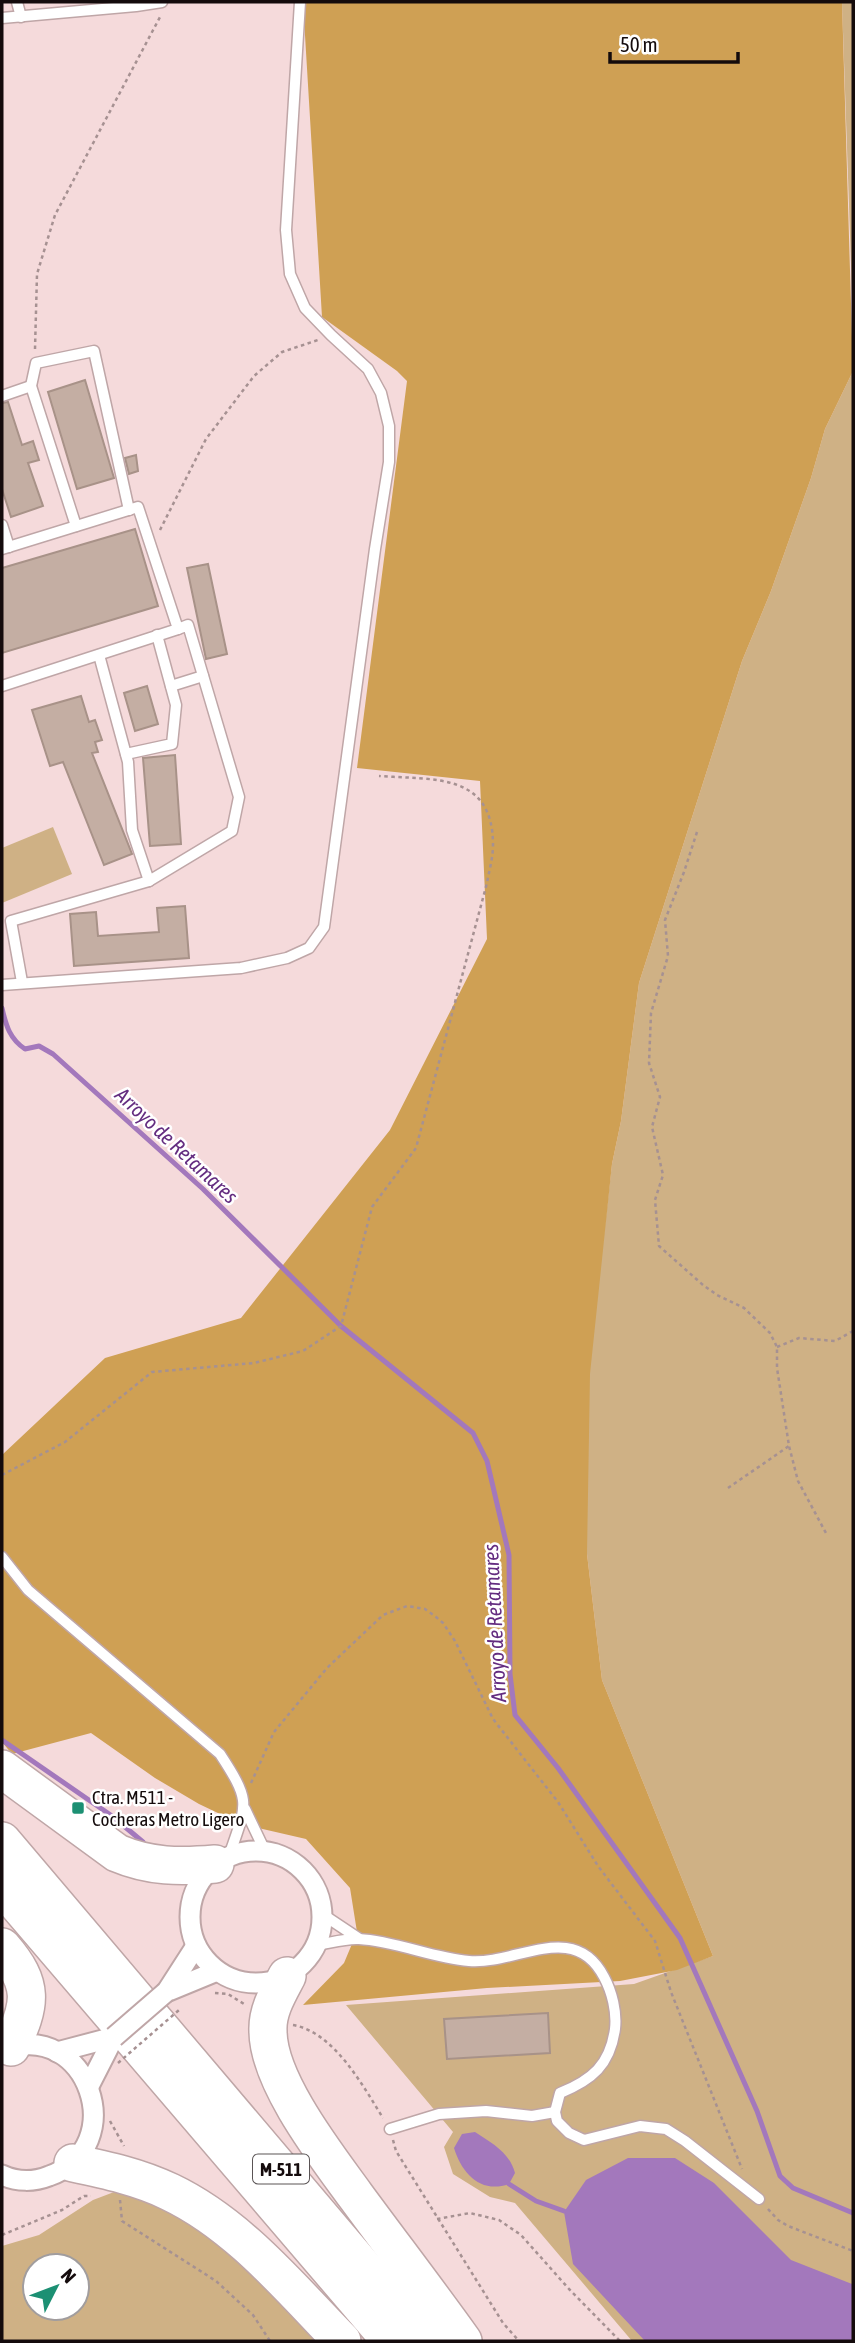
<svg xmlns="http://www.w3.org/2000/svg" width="855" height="2343" font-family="'Asap Condensed',sans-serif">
  <rect width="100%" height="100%" fill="#f5dadb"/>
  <g fill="#cfb185" fill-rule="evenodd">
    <polygon points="842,2 853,2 853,323"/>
    <polygon points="853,371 853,2341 632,2341 515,2203 490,2197 453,2174 444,2147 453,2132 346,2005 634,1984 713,1956 602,1680 587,1554 587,1404 591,1347 612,1164 621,1121 639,983 742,661 771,591 811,478 825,429"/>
    <polygon points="53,827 72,874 2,903 2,848"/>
    <path d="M122,2189L197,2224L253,2275L320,2341H2V2246L39,2235L93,2200ZM35,2266H77V2308H35Z"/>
  </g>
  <polygon fill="#cfa054" points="303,2 842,2 853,371 825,429 811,478 771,591 742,661 639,983 621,1121 612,1164 590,1374 587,1554 602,1680 713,1956 677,1970 620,1981 487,1988 303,2005 344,1963 357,1932 350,1888 306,1839 241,1824 199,1804 155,1778 91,1733 12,1754 2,1742 2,1455 105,1358 241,1318 390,1130 487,939 480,781 357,768 407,381 397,371 322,317"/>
  <g fill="#a378bc">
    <path d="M475,2132C492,2143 510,2153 515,2173L509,2184C481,2194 462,2174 454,2148L462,2134Z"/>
    <polygon points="628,2158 675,2158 714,2183 791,2260 852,2284 853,2341 645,2341 573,2264 564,2212 586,2180"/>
  </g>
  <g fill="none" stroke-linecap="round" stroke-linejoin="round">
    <g stroke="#a378bc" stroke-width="5">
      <path d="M2,1008C6,1026 10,1039 25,1049L39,1046L53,1054L203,1189L341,1326L473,1433L487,1461L509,1555L510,1674L515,1715L558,1768L680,1938L757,2111L780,2176L793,2188L853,2213"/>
      <polyline points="2,1740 112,1816 143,1842"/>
      <polyline points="509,2184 536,2201 564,2211"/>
    </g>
  </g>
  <g fill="#c4aea3" stroke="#a89288" stroke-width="2">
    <polygon points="85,380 114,478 77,489 48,392"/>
    <polygon points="8,402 22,445 33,441 39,460 28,463 43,506 11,517 2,489 2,403"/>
    <polygon points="136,455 138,471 129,474 125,458"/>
    <polygon points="135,529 158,606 2,653 2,568"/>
    <polygon points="208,564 227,654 206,659 187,568"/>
    <polygon points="147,686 158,724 135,731 124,693"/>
    <polygon points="81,696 89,722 95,720 102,740 95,742 98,752 92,753 132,854 104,865 63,762 50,766 32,710"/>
    <polygon points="175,755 181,844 150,846 143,758"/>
    <polygon points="185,906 189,958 74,966 70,914 96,912 98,936 159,932 157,908"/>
    <polygon points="548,2013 550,2053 447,2059 444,2019"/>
  </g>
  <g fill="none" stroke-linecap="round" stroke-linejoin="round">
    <g stroke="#bfa6a7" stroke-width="13">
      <g id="lane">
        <polyline points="17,2 21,17"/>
        <polyline points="2,18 136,6 162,2"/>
        <polyline points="2,396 31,386"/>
        <polyline points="2,525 9,547"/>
        <polyline points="76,526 31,386 36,363 94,351 129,510"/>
        <polyline points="2,549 138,507 178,629 2,686"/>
        <polyline points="99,655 128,762 132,830 149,881 232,831 239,797 188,625 178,629"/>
        <polyline points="171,686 203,676"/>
        <polyline points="126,754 172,744 176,705 157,635"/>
        <polyline points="22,982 11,921 149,881"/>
        <polyline points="2,985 241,968 287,958 309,948 324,927 375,549 389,462 389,426 381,393 368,369 331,335 305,308 290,274 286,230 300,2"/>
        <path d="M2,1557L28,1590L220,1754C252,1803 247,1803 229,1856"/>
        <polyline points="245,1809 265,1851"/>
        <polyline points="322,1914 358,1938"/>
        <path d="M317,1945C330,1943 346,1938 359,1939C396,1941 432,1958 469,1961C517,1965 574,1919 604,1977C612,1992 617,2012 615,2029C610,2065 592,2080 560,2093L555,2112L557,2121L569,2133L584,2140L640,2126L666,2129L685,2141L759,2199"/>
        <polyline points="390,2129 439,2114 486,2111 532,2116 555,2112"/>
      </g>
    </g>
    <g stroke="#bfa6a7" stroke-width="23">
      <g id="street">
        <circle cx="256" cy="1917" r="66"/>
        <polyline points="167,1991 196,1946"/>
        <polyline points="166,1992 217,1971"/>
        <polyline points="57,2052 114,2037"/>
        <polyline points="89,2086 114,2037"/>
        <path d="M2,2175C17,2182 34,2182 49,2176C132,2146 87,2020 6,2049"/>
      </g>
    </g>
    <g stroke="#bfa6a7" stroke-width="40">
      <g id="highway">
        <path d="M2,1769L117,1853C150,1867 180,1867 215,1864"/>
        <polyline points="2,1841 426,2341"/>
        <polyline points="2,1886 391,2341"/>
        <path d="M2,1947C35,1985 31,2004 11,2047"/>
        <path d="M287,1976C278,1993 267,2011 268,2031C268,2081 326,2155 355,2195C391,2244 428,2292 463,2341"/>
        <path d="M73,2163C106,2170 139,2177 170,2192C239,2225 290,2288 342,2341"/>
      </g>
    </g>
    <g stroke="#a69192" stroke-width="2.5" stroke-dasharray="3.5 3.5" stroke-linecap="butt">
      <polyline points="35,349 37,274 55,215 160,17"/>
      <polyline points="160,530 206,439 254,376 282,352 318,340"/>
      <polyline points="697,832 684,872 665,920 668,956 651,1013 649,1063 660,1097 652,1127 663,1175 655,1200 659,1246 703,1285 717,1295 744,1308 770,1333 777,1347 777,1368 789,1446 798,1481 827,1535"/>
      <polyline points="777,1347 799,1338 835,1341 853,1331"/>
      <path d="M2,1475L65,1442L152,1372L254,1363L303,1351L341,1326L372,1207L416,1148L487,883C489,871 493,858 493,845C493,772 433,780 379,776"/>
      <polyline points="728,1488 789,1446"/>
      <polyline points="251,1783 274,1732 327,1668 383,1615 407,1606 425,1609 436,1617 443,1623 455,1641 493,1719 558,1802 598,1866 655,1941 671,1992 742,2169"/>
      <polyline points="215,1993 228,1994 244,2004"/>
      <path d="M293,2025C334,2032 363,2086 383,2118"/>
      <polyline points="110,2121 124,2146"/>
      <polyline points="393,2140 396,2151 503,2323 519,2341"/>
      <polyline points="120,2200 122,2221 216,2281 253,2315 270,2341"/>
      <polyline points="768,2209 778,2220 788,2226 853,2251"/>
      <polyline points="437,2219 470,2213 499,2220 521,2235 569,2289 620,2341"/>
      <polyline points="2,2235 62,2210 84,2196 91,2196"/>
    </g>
    <use href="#lane" stroke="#fff" stroke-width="10"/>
    <use href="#street" stroke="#fff" stroke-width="19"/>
    <use href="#highway" stroke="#fff" stroke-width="37"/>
    <g stroke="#bfa6a7" stroke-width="23" stroke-linecap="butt">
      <polyline id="street-bridge" points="114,2037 166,1992"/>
    </g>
    <polyline stroke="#a69192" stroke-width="2.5" stroke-dasharray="3.5 3.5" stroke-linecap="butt" points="118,2063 179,2010"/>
    <use href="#street-bridge" stroke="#fff" stroke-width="19"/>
  </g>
  <rect fill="#1c9073" stroke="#fff" stroke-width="2.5" x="71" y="1801" width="14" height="14" rx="3.5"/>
  <g text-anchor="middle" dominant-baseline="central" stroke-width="5" stroke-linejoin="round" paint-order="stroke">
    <rect fill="#fff" stroke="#5a5455" stroke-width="2" x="253" y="2154.5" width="56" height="29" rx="5"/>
    <g font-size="18" font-weight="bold" fill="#140b0c">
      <text x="281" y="2169">M-511</text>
    </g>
    <g font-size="19" fill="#140b0c" stroke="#fff" text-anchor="start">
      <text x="92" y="1797">Ctra. M511 -<tspan x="92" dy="22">Cocheras Metro Ligero</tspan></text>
    </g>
    <g font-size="21" font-style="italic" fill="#642d80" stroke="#fff">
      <text transform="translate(177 1145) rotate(43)">Arroyo de Retamares</text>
      <text transform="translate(494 1623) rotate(-93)">Arroyo de Retamares</text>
    </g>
  </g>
  <rect width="855" height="2343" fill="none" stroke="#140b0c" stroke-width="7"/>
  <g transform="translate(56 2287) rotate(48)"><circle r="33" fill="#ffffff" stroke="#a19d9e" stroke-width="2"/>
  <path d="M0-5L12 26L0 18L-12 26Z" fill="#1c9073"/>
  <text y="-10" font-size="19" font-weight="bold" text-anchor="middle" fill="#140b0c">N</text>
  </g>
  <path d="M610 52v10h128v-10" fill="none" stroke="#140b0c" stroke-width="3.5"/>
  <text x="620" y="52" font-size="21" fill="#140b0c" stroke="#ffffff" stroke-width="5" paint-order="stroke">50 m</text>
</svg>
